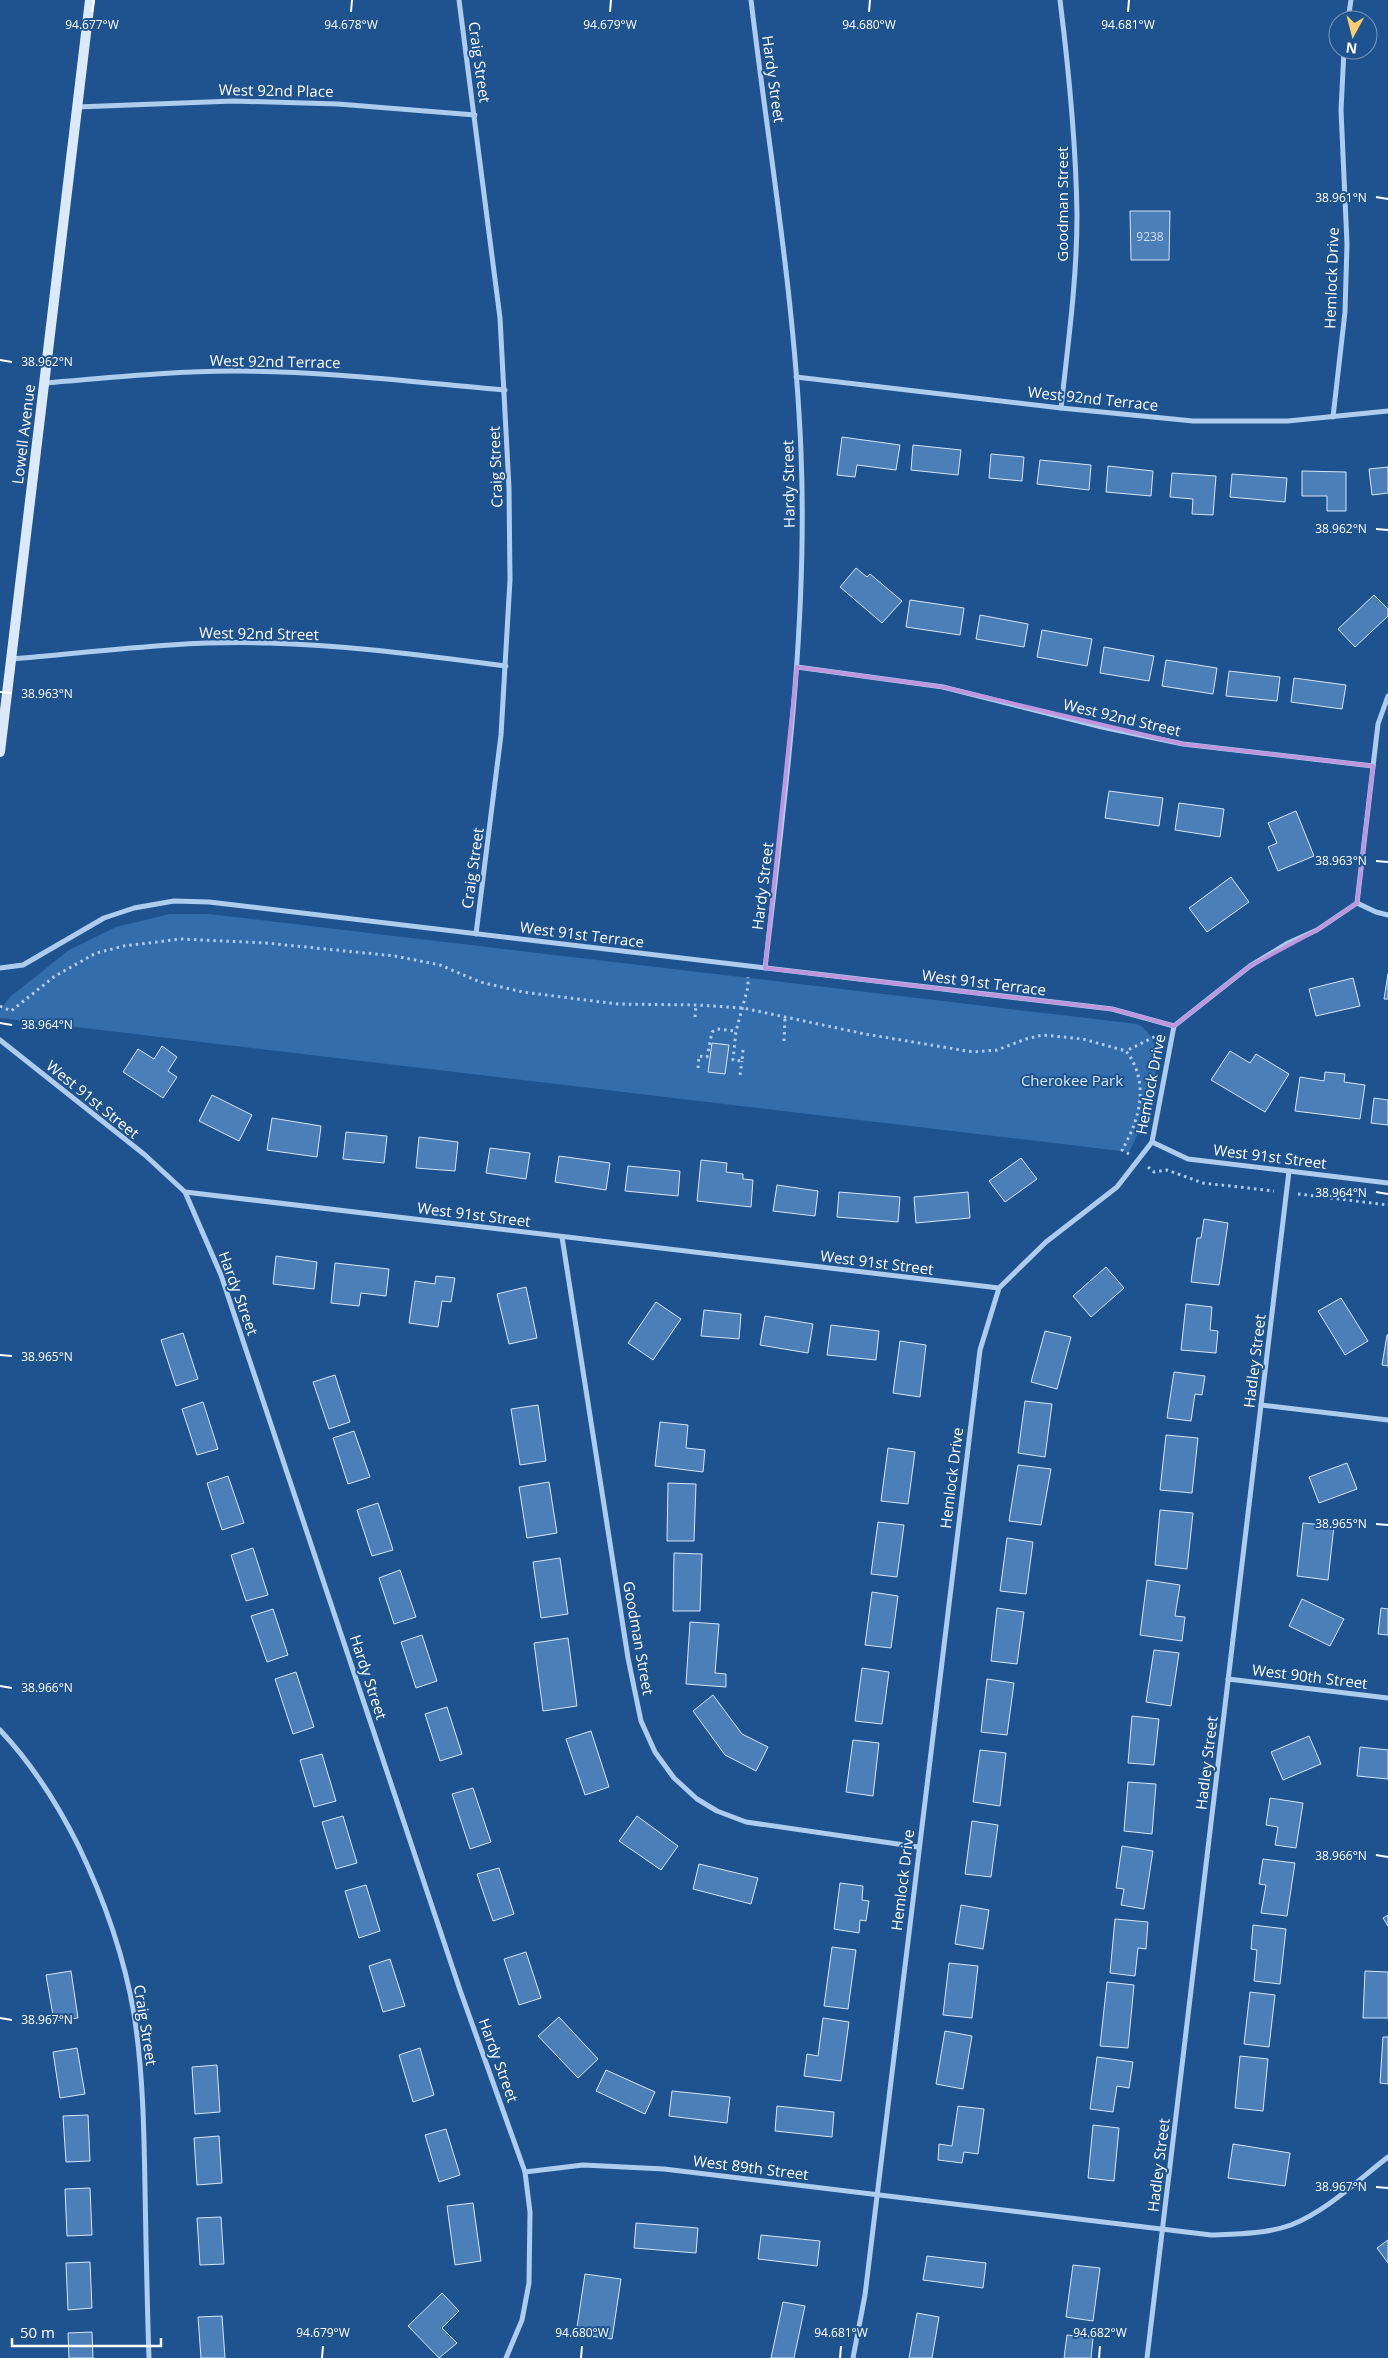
<svg xmlns="http://www.w3.org/2000/svg" width="1388" height="2358" font-family="'Open Sans',sans-serif">
  <rect width="100%" height="100%" fill="#1f538f"/>
  <path fill="#336dac" d="M170,914H209L1137,1024C1177,1043 1144,1123 1129,1152L0,1018V1010L10,997L69,950L116,927Z"/>
  <g fill="#4c7fb8" stroke="#d4e6f9">
    <polygon points="1130,211 1170,211 1169,260 1131,260"/>
    <polygon points="842,437 900,445 896,470 857,465 855,477 837,475"/>
    <polygon points="913,445 961,450 958,475 911,470"/>
    <polygon points="991,454 1024,457 1022,481 989,478"/>
    <polygon points="1040,460 1091,465 1089,490 1037,484"/>
    <polygon points="1108,466 1153,471 1151,496 1106,492"/>
    <polygon points="1388,467 1388,493 1372,495 1369,469"/>
    <polygon points="1302,471 1346,472 1346,511 1327,511 1327,496 1302,496"/>
    <polygon points="1172,473 1216,476 1213,515 1192,514 1193,499 1170,497"/>
    <polygon points="1232,474 1287,478 1285,502 1230,497"/>
    <polygon points="856,568 867,577 870,574 902,601 882,623 840,587"/>
    <polygon points="1374,595 1388,609 1388,616 1355,647 1338,629"/>
    <polygon points="910,600 964,608 960,635 906,627"/>
    <polygon points="980,615 1028,624 1024,647 976,639"/>
    <polygon points="1042,630 1092,639 1087,666 1037,657"/>
    <polygon points="1104,647 1154,656 1149,681 1100,673"/>
    <polygon points="1166,660 1217,668 1213,694 1162,686"/>
    <polygon points="1229,671 1280,677 1277,701 1226,696"/>
    <polygon points="1294,678 1346,685 1342,709 1291,702"/>
    <polygon points="1109,791 1163,798 1159,826 1105,818"/>
    <polygon points="1179,803 1224,809 1220,837 1175,830"/>
    <polygon points="1296,811 1314,856 1278,871 1268,847 1277,843 1268,823"/>
    <polygon points="1231,877 1249,902 1207,932 1189,908"/>
    <polygon points="1388,974 1388,999 1384,999"/>
    <polygon points="1353,978 1360,1006 1316,1016 1309,989"/>
    <polygon points="712,1043 729,1045 725,1074 708,1072"/>
    <polygon points="162,1046 177,1057 168,1071 177,1077 163,1098 123,1072 138,1049 154,1059"/>
    <polygon points="1230,1051 1250,1063 1256,1054 1289,1074 1265,1112 1211,1080"/>
    <polygon points="1325,1072 1345,1074 1344,1082 1365,1085 1360,1119 1295,1111 1300,1077 1324,1081"/>
    <polygon points="212,1095 252,1115 239,1141 199,1121"/>
    <polygon points="1374,1098 1388,1100 1388,1125 1371,1123"/>
    <polygon points="272,1118 321,1126 317,1157 267,1150"/>
    <polygon points="346,1132 387,1136 384,1163 343,1159"/>
    <polygon points="419,1137 458,1142 455,1171 416,1168"/>
    <polygon points="490,1148 530,1153 526,1179 486,1173"/>
    <polygon points="559,1156 610,1163 606,1190 555,1182"/>
    <polygon points="1021,1158 1037,1179 1005,1202 989,1181"/>
    <polygon points="701,1160 727,1163 726,1172 743,1174 743,1179 753,1180 751,1207 697,1201"/>
    <polygon points="628,1166 680,1171 678,1196 625,1191"/>
    <polygon points="777,1185 818,1191 815,1216 773,1211"/>
    <polygon points="839,1192 900,1197 898,1222 837,1217"/>
    <polygon points="968,1192 970,1218 916,1223 914,1197"/>
    <polygon points="1204,1219 1228,1223 1219,1285 1191,1282 1197,1238 1201,1238"/>
    <polygon points="276,1256 317,1262 314,1289 273,1284"/>
    <polygon points="335,1263 389,1269 386,1296 361,1293 359,1306 331,1303"/>
    <polygon points="1106,1267 1124,1288 1091,1317 1073,1296"/>
    <polygon points="436,1276 455,1278 451,1302 442,1301 438,1327 409,1323 415,1281 435,1284"/>
    <polygon points="526,1287 537,1338 509,1344 497,1294"/>
    <polygon points="1341,1298 1368,1341 1345,1355 1318,1311"/>
    <polygon points="656,1302 681,1319 653,1360 628,1343"/>
    <polygon points="1186,1304 1212,1307 1210,1330 1218,1331 1216,1353 1181,1350"/>
    <polygon points="704,1310 741,1314 739,1339 701,1336"/>
    <polygon points="765,1316 813,1324 808,1353 760,1345"/>
    <polygon points="831,1325 879,1331 876,1360 827,1355"/>
    <polygon points="1045,1331 1071,1337 1057,1389 1031,1382"/>
    <polygon points="183,1333 198,1379 176,1386 161,1340"/>
    <polygon points="1387,1335 1388,1335 1388,1366 1382,1365"/>
    <polygon points="900,1341 926,1345 920,1397 893,1393"/>
    <polygon points="1174,1372 1205,1376 1202,1395 1195,1394 1191,1421 1167,1418"/>
    <polygon points="335,1375 350,1422 329,1429 313,1382"/>
    <polygon points="1025,1401 1052,1404 1045,1457 1018,1453"/>
    <polygon points="203,1402 218,1449 197,1455 182,1409"/>
    <polygon points="538,1405 546,1461 520,1465 511,1409"/>
    <polygon points="660,1422 688,1425 686,1448 705,1450 703,1472 655,1466"/>
    <polygon points="354,1431 370,1477 348,1484 333,1438"/>
    <polygon points="1166,1435 1198,1438 1192,1493 1160,1490"/>
    <polygon points="888,1448 915,1452 908,1504 881,1501"/>
    <polygon points="1347,1463 1357,1489 1319,1503 1309,1477"/>
    <polygon points="1018,1465 1051,1469 1041,1525 1009,1521"/>
    <polygon points="228,1476 244,1523 222,1530 207,1483"/>
    <polygon points="549,1482 557,1533 527,1538 519,1487"/>
    <polygon points="668,1483 696,1484 694,1541 667,1541"/>
    <polygon points="378,1503 393,1550 372,1556 357,1510"/>
    <polygon points="1160,1510 1193,1513 1187,1569 1155,1565"/>
    <polygon points="878,1522 904,1525 897,1577 871,1574"/>
    <polygon points="1303,1523 1334,1526 1328,1580 1297,1576"/>
    <polygon points="1007,1538 1033,1542 1026,1594 1000,1591"/>
    <polygon points="253,1548 268,1595 246,1601 231,1555"/>
    <polygon points="674,1553 702,1554 700,1611 673,1611"/>
    <polygon points="560,1558 568,1614 541,1618 533,1562"/>
    <polygon points="400,1570 416,1617 394,1624 379,1578"/>
    <polygon points="1147,1580 1180,1585 1175,1616 1185,1617 1182,1641 1140,1635"/>
    <polygon points="872,1592 898,1596 891,1648 865,1645"/>
    <polygon points="1302,1599 1344,1619 1330,1646 1289,1626"/>
    <polygon points="997,1608 1024,1612 1017,1664 991,1661"/>
    <polygon points="1381,1608 1388,1609 1388,1635 1378,1634"/>
    <polygon points="273,1609 288,1655 267,1662 251,1616"/>
    <polygon points="690,1622 719,1624 715,1673 726,1674 726,1687 686,1684"/>
    <polygon points="422,1635 437,1681 416,1688 401,1642"/>
    <polygon points="568,1638 577,1706 543,1711 534,1643"/>
    <polygon points="1154,1650 1179,1653 1171,1706 1146,1702"/>
    <polygon points="862,1668 889,1672 882,1724 855,1721"/>
    <polygon points="296,1672 314,1727 293,1734 275,1679"/>
    <polygon points="987,1679 1014,1683 1007,1735 981,1732"/>
    <polygon points="713,1695 742,1734 768,1747 756,1771 725,1755 693,1711"/>
    <polygon points="447,1707 462,1754 440,1761 425,1714"/>
    <polygon points="1132,1716 1159,1719 1154,1765 1128,1763"/>
    <polygon points="591,1731 609,1787 585,1795 566,1739"/>
    <polygon points="1309,1736 1321,1764 1283,1780 1271,1752"/>
    <polygon points="853,1740 879,1743 873,1796 846,1792"/>
    <polygon points="1360,1747 1388,1750 1388,1779 1357,1776"/>
    <polygon points="980,1750 1006,1753 1000,1806 973,1802"/>
    <polygon points="322,1754 336,1801 314,1807 300,1760"/>
    <polygon points="1128,1782 1156,1784 1152,1834 1124,1831"/>
    <polygon points="473,1788 491,1842 470,1849 452,1794"/>
    <polygon points="1270,1798 1303,1803 1296,1848 1275,1845 1278,1827 1266,1825"/>
    <polygon points="343,1816 357,1863 336,1869 322,1822"/>
    <polygon points="637,1816 678,1846 661,1870 619,1841"/>
    <polygon points="972,1821 998,1825 991,1877 965,1874"/>
    <polygon points="1122,1846 1153,1851 1144,1909 1121,1905 1124,1889 1116,1888"/>
    <polygon points="1263,1859 1295,1863 1287,1916 1261,1913 1266,1885 1259,1884"/>
    <polygon points="699,1864 758,1878 751,1904 693,1889"/>
    <polygon points="499,1868 514,1914 493,1921 477,1874"/>
    <polygon points="840,1883 863,1886 862,1900 869,1901 866,1921 860,1920 859,1933 834,1929"/>
    <polygon points="366,1885 380,1931 359,1938 345,1891"/>
    <polygon points="961,1905 989,1910 983,1949 955,1944"/>
    <polygon points="1388,1915 1388,1926 1383,1918"/>
    <polygon points="1115,1919 1148,1922 1146,1949 1138,1948 1135,1976 1110,1973"/>
    <polygon points="1253,1925 1286,1929 1280,1984 1254,1981 1257,1950 1251,1949"/>
    <polygon points="832,1947 856,1950 848,2009 824,2006"/>
    <polygon points="526,1952 541,1998 519,2005 504,1959"/>
    <polygon points="390,1959 405,2006 383,2012 369,1966"/>
    <polygon points="949,1963 978,1966 972,2018 943,2015"/>
    <polygon points="71,1971 78,2018 54,2021 46,1975"/>
    <polygon points="1365,1971 1388,1972 1388,2018 1363,2018"/>
    <polygon points="1107,1982 1134,1985 1128,2048 1100,2046"/>
    <polygon points="1250,1992 1275,1995 1269,2047 1244,2044"/>
    <polygon points="559,2017 598,2059 578,2078 538,2036"/>
    <polygon points="823,2018 849,2022 841,2081 804,2076 807,2054 818,2056"/>
    <polygon points="945,2031 972,2036 963,2089 936,2084"/>
    <polygon points="1383,2037 1388,2037 1388,2084 1380,2083"/>
    <polygon points="77,2048 85,2094 60,2098 53,2052"/>
    <polygon points="420,2048 434,2095 413,2102 399,2055"/>
    <polygon points="1240,2056 1268,2059 1263,2111 1235,2108"/>
    <polygon points="1097,2057 1133,2062 1129,2088 1117,2086 1113,2112 1090,2109"/>
    <polygon points="217,2065 220,2112 195,2114 192,2067"/>
    <polygon points="606,2070 655,2092 645,2114 596,2091"/>
    <polygon points="672,2091 730,2097 727,2123 669,2116"/>
    <polygon points="777,2106 834,2112 832,2137 775,2131"/>
    <polygon points="958,2106 984,2109 978,2154 964,2152 962,2163 938,2160 939,2144 952,2146"/>
    <polygon points="88,2115 90,2161 66,2162 63,2116"/>
    <polygon points="1093,2125 1119,2128 1114,2181 1088,2178"/>
    <polygon points="446,2129 460,2175 439,2182 425,2135"/>
    <polygon points="219,2136 222,2183 197,2185 194,2138"/>
    <polygon points="1233,2144 1290,2153 1285,2186 1228,2178"/>
    <polygon points="90,2188 92,2235 67,2236 65,2189"/>
    <polygon points="473,2203 481,2261 455,2265 447,2206"/>
    <polygon points="221,2217 224,2264 200,2265 197,2218"/>
    <polygon points="636,2223 698,2228 696,2253 634,2248"/>
    <polygon points="761,2235 820,2241 817,2266 758,2259"/>
    <polygon points="1388,2240 1388,2263 1377,2248"/>
    <polygon points="927,2256 986,2263 983,2288 923,2280"/>
    <polygon points="90,2262 92,2308 68,2310 66,2263"/>
    <polygon points="1073,2265 1100,2268 1093,2321 1066,2317"/>
    <polygon points="585,2274 621,2279 612,2339 576,2334"/>
    <polygon points="442,2293 459,2311 442,2328 457,2343 439,2358 408,2326"/>
    <polygon points="783,2302 805,2306 794,2358 771,2358"/>
    <polygon points="917,2313 939,2317 932,2358 909,2358"/>
    <polygon points="222,2316 225,2358 201,2358 198,2317"/>
    <polygon points="92,2332 93,2358 69,2358 68,2333"/>
    <polygon points="1067,2335 1093,2338 1091,2358 1064,2358"/>
  </g>
  <g fill="none" stroke-linecap="round" stroke-linejoin="round">
    <g stroke="#aecced" stroke-width="3" stroke-dasharray="2.5 4" stroke-linecap="butt">
      <polyline points="0,1006 11,1011 55,976 96,953 124,946 181,939 266,943 395,956 440,965 480,982 523,992 617,1004 698,1005 743,1008 865,1034 973,1052 997,1050 1026,1039 1043,1035 1083,1039 1126,1051"/>
      <polyline points="695,1017 696,1005"/>
      <polyline points="784,1041 785,1017"/>
      <polyline points="743,1050 742,1061 733,1060 736,1031 748,987 748,977"/>
      <polyline points="698,1068 699,1056 707,1057 712,1032 717,1029 736,1031"/>
      <polyline points="740,1075 742,1061"/>
      <path d="M1129,1154L1122,1150C1140,1119 1150,1082 1126,1051L1158,1035"/>
      <polyline points="1148,1167 1154,1172 1167,1170 1203,1183 1274,1191"/>
      <polyline points="1298,1194 1388,1205"/>
    </g>
    <g stroke="#aecced" stroke-width="5">
      <polyline points="459,0 500,318 509,488 510,580 501,735 476,934"/>
      <path d="M751,0C769,151 795,300 801,452C808,625 785,797 765,968"/>
      <path d="M1060,0C1069,72 1076,143 1077,215C1077,280 1068,344 1061,408"/>
      <polyline points="1348,20 1351,0"/>
      <polyline points="77,107 234,101 338,104 475,115"/>
      <polyline points="796,377 1061,408 1193,421 1288,421 1388,411"/>
      <path d="M44,383C107,378 170,371 233,371C324,371 414,382 505,390"/>
      <polyline points="1333,417 1345,312 1347,244 1341,110 1344,50"/>
      <path d="M11,659C96,652 182,640 268,643C348,645 427,656 506,666"/>
      <polyline points="797,667 943,687 1102,727 1183,744 1373,766"/>
      <polyline points="1357,903 1376,912 1388,915"/>
      <polyline points="0,968 23,965 104,918 134,908 174,901 209,902 1112,1009 1174,1026"/>
      <polyline points="0,1040 145,1155 185,1192 999,1288"/>
      <polyline points="1152,1142 1188,1159 1388,1183"/>
      <polyline points="185,1192 221,1275 460,1990 525,2172 530,2212 529,2283 522,2320 506,2358"/>
      <polyline points="562,1237 628,1658 641,1721 655,1752 674,1778 697,1799 717,1811 746,1822 918,1847"/>
      <polyline points="1261,1405 1388,1420"/>
      <polyline points="1228,1679 1388,1698"/>
      <path d="M0,1730C32,1764 57,1803 78,1845C104,1899 124,1955 134,2014C143,2072 144,2129 145,2188C146,2244 147,2301 149,2358"/>
      <path d="M525,2172L583,2165L664,2169L1211,2235C1238,2234 1266,2234 1291,2225C1327,2211 1358,2180 1388,2157"/>
      <polyline points="853,2358 865,2295 980,1350 999,1288 1046,1242 1117,1187 1152,1142 1174,1026 1250,966 1288,943 1317,930 1357,903 1378,724 1388,696"/>
      <polyline points="1147,2358 1289,1171"/>
    </g>
    <polyline stroke="#dbe9f9" stroke-width="10" points="0,752 90,0"/>
  </g>
  <path fill="none" stroke="#bd96df" stroke-width="4" stroke-linejoin="round" d="M797,667L943,687L1183,744L1373,766L1357,903L1317,930L1250,966L1174,1026L1112,1009L765,968Z"/>
  <path fill="none" stroke="#fff" stroke-width="2" d="M92,12L94,0M351,12L352,0M610,12L611,0M869,12L870,0M1128,12L1129,0M1376,197L1388,199M0,360L12,362M1376,529L1388,530M0,692L12,693M1376,861L1388,862M0,1023L12,1025M1376,1192L1388,1194M0,1355L12,1356M1376,1524L1388,1525M0,1686L12,1688M1376,1855L1388,1857M0,2018L12,2020M1376,2187L1388,2188M322,2358L323,2346M581,2358L582,2346M840,2358L841,2346M1099,2358L1100,2346"/>
  <g text-anchor="middle" dominant-baseline="central" stroke-width="4" stroke-linejoin="round" paint-order="stroke">
    <g font-size="12" fill="#d2dfed">
      <text x="1150" y="236">9238</text>
    </g>
    <g font-size="15" fill="#fff" stroke="#1f538f">
      <text transform="translate(480 62) rotate(82)">Craig Street</text>
      <text transform="translate(774 79) rotate(82)">Hardy Street</text>
      <text transform="translate(276 90) rotate(1)">West 92nd Place</text>
      <text transform="translate(1062 204) rotate(-90)">Goodman Street</text>
      <text transform="translate(1331 278) rotate(-88)">Hemlock Drive</text>
      <text transform="translate(275 361) rotate(1)">West 92nd Terrace</text>
      <text transform="translate(1093 398) rotate(6)">West 92nd Terrace</text>
      <text transform="translate(23 434) rotate(-83)">Lowell Avenue</text>
      <text transform="translate(495 467) rotate(-92)">Craig Street</text>
      <text transform="translate(788 484) rotate(-91)">Hardy Street</text>
      <text transform="translate(259 633) rotate(1)">West 92nd Street</text>
      <text transform="translate(1122 717) rotate(13)">West 92nd Street</text>
      <text transform="translate(472 868) rotate(-82)">Craig Street</text>
      <text transform="translate(762 886) rotate(-83)">Hardy Street</text>
      <text transform="translate(582 934) rotate(7)">West 91st Terrace</text>
      <text transform="translate(984 982) rotate(7)">West 91st Terrace</text>
      <text transform="translate(1150 1084) rotate(-79)">Hemlock Drive</text>
      <text transform="translate(93 1099) rotate(39)">West 91st Street</text>
      <text transform="translate(1270 1156) rotate(7)">West 91st Street</text>
      <text transform="translate(474 1214) rotate(7)">West 91st Street</text>
      <text transform="translate(877 1262) rotate(7)">West 91st Street</text>
      <text transform="translate(239 1293) rotate(70)">Hardy Street</text>
      <text transform="translate(1254 1361) rotate(-83)">Hadley Street</text>
      <text transform="translate(951 1478) rotate(-83)">Hemlock Drive</text>
      <text transform="translate(639 1638) rotate(80)">Goodman Street</text>
      <text transform="translate(1310 1676) rotate(7)">West 90th Street</text>
      <text transform="translate(369 1677) rotate(72)">Hardy Street</text>
      <text transform="translate(1206 1763) rotate(-83)">Hadley Street</text>
      <text transform="translate(902 1880) rotate(-83)">Hemlock Drive</text>
      <text transform="translate(146 2025) rotate(81)">Craig Street</text>
      <text transform="translate(499 2060) rotate(70)">Hardy Street</text>
      <text transform="translate(1158 2165) rotate(-83)">Hadley Street</text>
      <text transform="translate(751 2167) rotate(7)">West 89th Street</text>
    </g>
    <g font-size="15" fill="#d4e6f9" stroke="#1f538f">
      <text x="1072" y="1080">Cherokee Park</text>
    </g>
  </g>
  <g font-size="12" text-anchor="middle" fill="#fff" stroke="#1f538f" stroke-width="4" stroke-linejoin="round" paint-order="stroke">
    <text x="92" y="29">94.677°W</text>
    <text x="351" y="29">94.678°W</text>
    <text x="610" y="29">94.679°W</text>
    <text x="869" y="29">94.680°W</text>
    <text x="1128" y="29">94.681°W</text>
    <text x="1341" y="202">38.961°N</text>
    <text x="47" y="366">38.962°N</text>
    <text x="1341" y="533">38.962°N</text>
    <text x="47" y="698">38.963°N</text>
    <text x="1341" y="865">38.963°N</text>
    <text x="47" y="1029">38.964°N</text>
    <text x="1341" y="1197">38.964°N</text>
    <text x="47" y="1361">38.965°N</text>
    <text x="1341" y="1528">38.965°N</text>
    <text x="47" y="1692">38.966°N</text>
    <text x="1341" y="1860">38.966°N</text>
    <text x="47" y="2024">38.967°N</text>
    <text x="1341" y="2191">38.967°N</text>
    <text x="323" y="2337">94.679°W</text>
    <text x="582" y="2337">94.680°W</text>
    <text x="841" y="2337">94.681°W</text>
    <text x="1100" y="2337">94.682°W</text>
  </g>
  <g transform="translate(1353 35) rotate(187)"><circle r="24" fill="#1f538f" stroke="#7998bc"/>
  <path d="M0-4L9 19L0 12L-9 19Z" fill="#face6f"/>
  <text y="-8" font-size="14" font-weight="bold" text-anchor="middle" fill="#ffffff">N</text>
  </g>
  <path d="M12 2338v8h149v-8" fill="none" stroke="#ffffff" stroke-width="2.5"/>
  <text x="20" y="2338" font-size="15" fill="#ffffff" stroke="#1f538f" stroke-width="4" paint-order="stroke">50 m</text>
</svg>
